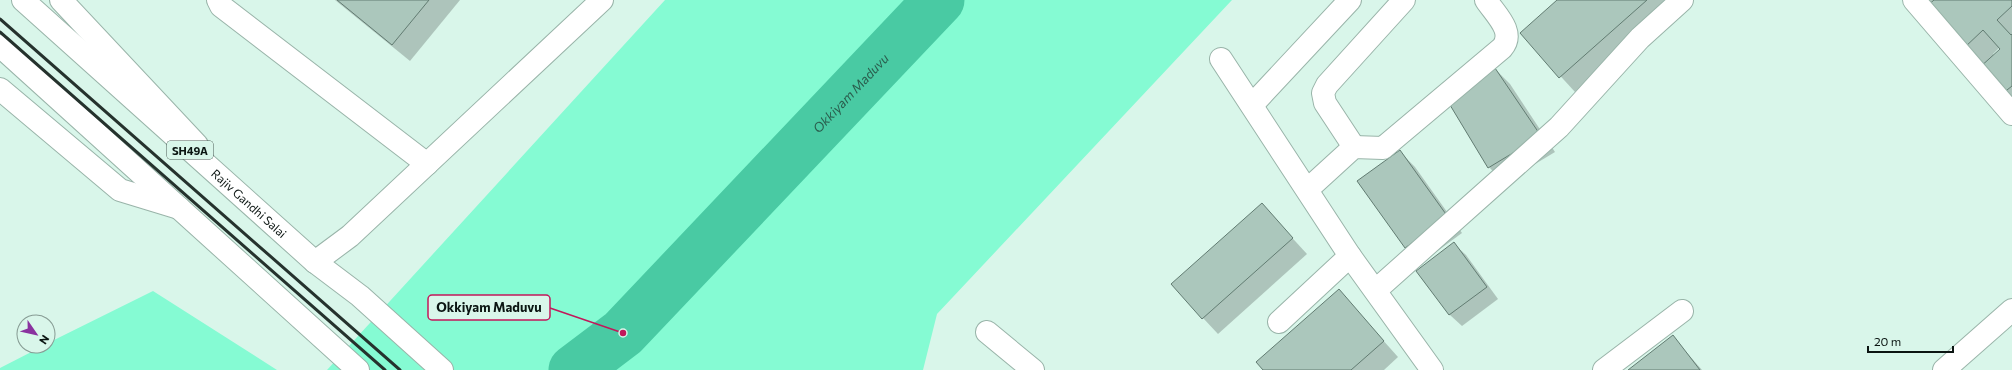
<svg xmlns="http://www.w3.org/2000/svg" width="2012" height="370" font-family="Commissioner,sans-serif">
  <rect width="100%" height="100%" fill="#d9f6ea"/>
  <g fill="#85fbd3">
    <polygon points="665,0 1232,0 937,314 923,370 327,370"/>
    <polygon points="153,291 277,370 0,370 0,368 43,346 48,346 48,343"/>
  </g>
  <g fill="#0003" fill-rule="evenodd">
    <polygon points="335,0 460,0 410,61"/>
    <polygon points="1559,0 1679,0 1575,92 1521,33"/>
    <path d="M1928,0H2012V102L1932,3ZM2000,47L2002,49L1994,56L1993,54Z"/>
    <polygon points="1495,69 1510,84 1555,152 1504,183 1489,167 1451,105"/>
    <polygon points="1400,152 1415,167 1462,233 1421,263 1405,247"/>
    <polygon points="1262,205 1307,254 1218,334 1203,318"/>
    <polygon points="1454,244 1466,255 1498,299 1462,326 1450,315 1417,271"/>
    <polygon points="1339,291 1398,357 1384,370 1265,370"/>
    <polygon points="1672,336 1702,370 1630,370"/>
  </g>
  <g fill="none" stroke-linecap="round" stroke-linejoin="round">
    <path stroke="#49caa3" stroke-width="51" id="s1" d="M574,370L623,333L939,0"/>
  </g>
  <g fill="#abc7bc" stroke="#627c72">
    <polygon points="337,0 429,0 392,45"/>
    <polygon points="1557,0 1647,0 1559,78 1520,33"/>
    <polygon points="1934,0 2012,0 2012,6 1997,20 2011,35 2012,34 2012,86 2002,94 1979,68 2000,49 1983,30 1964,48 1927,6"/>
    <polygon points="1495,68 1541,136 1488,168 1450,105"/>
    <polygon points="1400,150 1448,217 1405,248 1357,181"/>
    <polygon points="1262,203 1293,238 1202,319 1171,284"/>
    <polygon points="1454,242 1487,287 1449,315 1416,271"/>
    <polygon points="1339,289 1384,341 1351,370 1263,370 1256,362"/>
    <polygon points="1673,335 1700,370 1628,370"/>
  </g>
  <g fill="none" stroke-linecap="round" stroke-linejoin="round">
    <g stroke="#99b4a9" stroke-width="24">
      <g id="minor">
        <polyline points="61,0 197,145"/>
        <polyline points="218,0 221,6 427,164"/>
        <polyline points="1914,0 2012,114"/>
        <polyline points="1221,59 1350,256 1432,370"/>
        <polyline points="0,89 120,190 179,208"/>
        <polyline points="1252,105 1350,0"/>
        <polyline points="1354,147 1325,103 1323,93 1327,85 1404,0"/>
        <path d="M1308,189L1354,147L1383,148L1502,48C1516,32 1495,14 1486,0"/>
        <polyline points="315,262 350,236 602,0"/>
        <polyline points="1376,290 1559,127 1640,38 1682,0"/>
        <polyline points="1279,322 1350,256"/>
        <polyline points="987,332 1033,370"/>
        <polyline points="1604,370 1682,311"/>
        <polyline points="1944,370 2012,310"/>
      </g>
    </g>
    <g stroke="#99b4a9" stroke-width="24">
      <g id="major">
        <path id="s2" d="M23,0L315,262L360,296L442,370"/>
        <polyline points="0,46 358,370"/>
      </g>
    </g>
    <use href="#minor" stroke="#fff" stroke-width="22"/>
    <use href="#major" stroke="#fff" stroke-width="22"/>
    <g stroke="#25322d" stroke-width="3">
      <polyline points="0,19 400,370"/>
      <polyline points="0,32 385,370"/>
    </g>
  </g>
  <g text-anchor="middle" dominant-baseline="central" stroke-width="4" stroke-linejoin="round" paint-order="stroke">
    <rect fill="#d9f6ea" stroke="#495853" stroke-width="1" x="167" y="141" width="46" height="18" rx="3"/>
    <g font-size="11" font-weight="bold" fill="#0b1512">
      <text x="190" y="150">SH49A</text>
    </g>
    <g font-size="12" fill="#0b1512" stroke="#d9f6ea">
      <text stroke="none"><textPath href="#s2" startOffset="304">Rajiv Gandhi Salai</textPath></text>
    </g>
    <g font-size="13" font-style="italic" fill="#2a5d4d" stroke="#d9f6ea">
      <text stroke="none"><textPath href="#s1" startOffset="392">Okkiyam Maduvu</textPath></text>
    </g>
  </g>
  <path fill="none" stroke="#c2185b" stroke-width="1.5" d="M623 333L550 308"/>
  <circle fill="#c2185b" stroke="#d9f6ea" stroke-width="1.5" cx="623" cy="333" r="4"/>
  <rect fill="#d9f6ea" stroke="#c2185b" stroke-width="1.5" x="428" y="295" width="122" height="25" rx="4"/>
  <g font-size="13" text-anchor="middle" font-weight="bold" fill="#0b1512">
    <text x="489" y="312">Okkiyam Maduvu</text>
  </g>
  <g transform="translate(36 334) rotate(124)"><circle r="19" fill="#d9f6ea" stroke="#879c94"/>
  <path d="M0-3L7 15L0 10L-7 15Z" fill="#8a329f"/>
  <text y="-6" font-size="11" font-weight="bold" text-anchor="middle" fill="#0b1512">N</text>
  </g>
  <path d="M1868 346v6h85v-6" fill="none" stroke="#0b1512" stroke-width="2"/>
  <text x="1874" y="346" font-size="12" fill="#0b1512" stroke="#d9f6ea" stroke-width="3" paint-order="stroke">20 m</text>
</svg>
